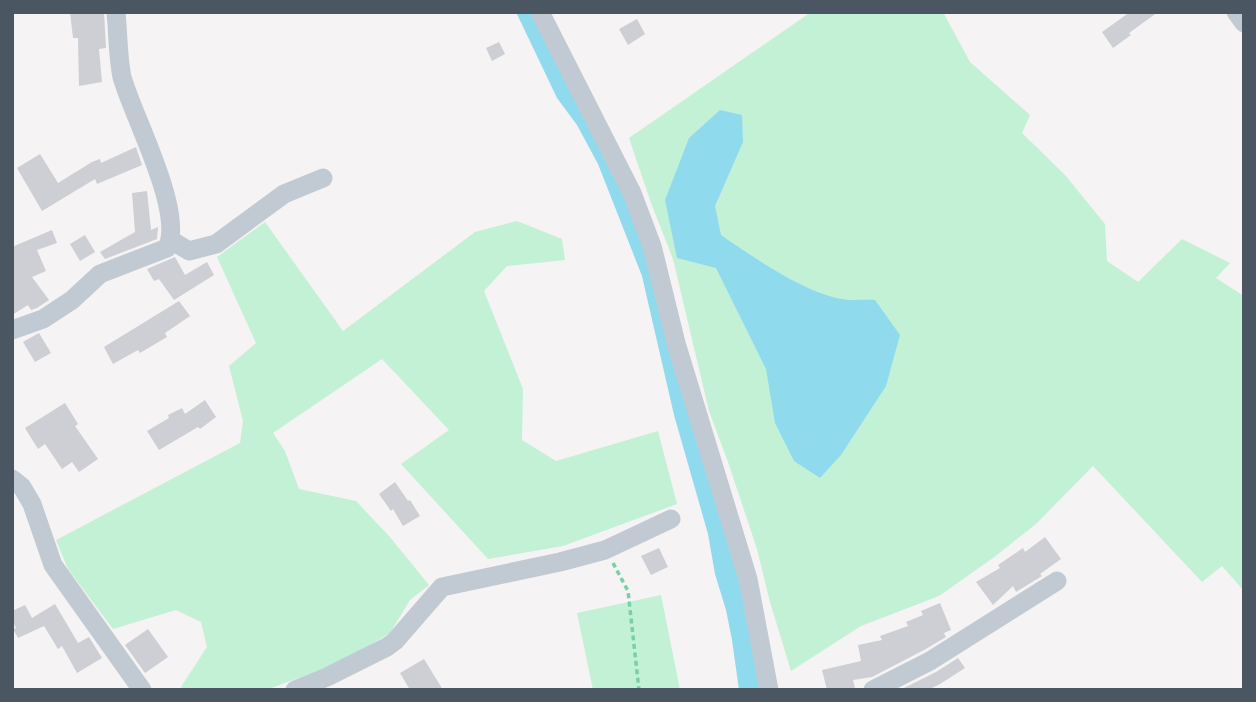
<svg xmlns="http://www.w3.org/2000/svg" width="1256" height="702" font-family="Quicksand,sans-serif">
  <rect width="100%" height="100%" fill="#f5f3f3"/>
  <g fill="#c3f1d5">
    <polygon points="811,12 943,12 970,62 1030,115 1022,133 1065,175 1105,224 1107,261 1138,282 1182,239 1230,263 1216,278 1244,296 1244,591 1222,566 1202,582 1093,466 1036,524 993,558 939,596 861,626 791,671 770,602 757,549 728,462 709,411 673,259 651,203 629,138"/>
    <polygon points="517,221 562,239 565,260 507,266 484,291 523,389 522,440 556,461 658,431 677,504 563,546 488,559 401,464 449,430 382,359 273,433 285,451 299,489 356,501 389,536 429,585 410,600 390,633 344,661 266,690 183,690 181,687 207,647 201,622 176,610 113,629 68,569 56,540 240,443 243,421 229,366 256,343 217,257 265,222 343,331 475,232"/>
    <polygon points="661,595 680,690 593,690 577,613"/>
  </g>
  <g fill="#90daee">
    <polygon points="516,12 531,12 620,183 639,231 735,554 759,674 759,690 739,690 732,640 726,610 715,574 708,534 674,415 642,276 598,164 577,125 557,98"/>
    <path d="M720,110L742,115L743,142L715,206L721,235C753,257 803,292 842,299C852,301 864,299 875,300L900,335L886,386L841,455L820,478L794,461L775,423L766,369L716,268L677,258L665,200L689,138Z"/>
  </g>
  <g fill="#cdcfd5">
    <polygon points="70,12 104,12 106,48 99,49 102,82 79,86 78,38 73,38"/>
    <polygon points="1130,12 1158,12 1129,33 1131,35 1113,48 1102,32"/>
    <polygon points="637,19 645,34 628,45 619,29"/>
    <polygon points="499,42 505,54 492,61 486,48"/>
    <polygon points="136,147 142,165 97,184 95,179 42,211 17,168 40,154 58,183 92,162 100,159 101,163"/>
    <polygon points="147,191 151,230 158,227 157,239 105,259 100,252 135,232 132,193"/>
    <polygon points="52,230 57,243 37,250 46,271 32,277 49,300 37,308 31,310 28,305 12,315 12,247"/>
    <polygon points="85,235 95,252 80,261 70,244"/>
    <polygon points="175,257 185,275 207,262 214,275 174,300 159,279 154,281 147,269"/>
    <polygon points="179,301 190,316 165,333 167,337 140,353 138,350 113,364 104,347"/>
    <polygon points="39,333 51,353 35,362 23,342"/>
    <polygon points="205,400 216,417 200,429 198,427 159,450 147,431 169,418 168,415 182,408 185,414"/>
    <polygon points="65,403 78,424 75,426 98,459 79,472 72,462 62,469 45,444 38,449 25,428"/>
    <polygon points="395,482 408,501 410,500 420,516 403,526 393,509 391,511 379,494"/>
    <polygon points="1045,537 1061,559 1040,574 1042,576 1016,592 1013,586 993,605 976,582 1000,568 998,565 1023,548 1025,552"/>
    <polygon points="659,548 668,567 651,575 641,556"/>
    <polygon points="940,603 951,630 944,633 946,637 924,650 872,677 853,680 855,688 848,690 827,690 822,670 861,661 858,645 882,640 880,636 908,626 906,622 923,615 921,611"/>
    <polygon points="55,604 78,643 89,637 102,658 77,673 62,646 58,649 44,626 18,638 13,629 16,628 12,620 12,611 25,605 32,618"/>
    <polygon points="148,629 168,657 145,673 125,645"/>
    <polygon points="958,658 965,668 940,684 928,690 900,690 936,672"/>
    <polygon points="424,659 443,690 410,690 400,673"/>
  </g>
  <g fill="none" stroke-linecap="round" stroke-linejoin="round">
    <polyline stroke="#7ad0a6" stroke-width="3.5" stroke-dasharray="5 3.5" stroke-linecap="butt" points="613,563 628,591 639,690"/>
    <g stroke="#c1cad2" stroke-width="19">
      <polyline points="540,12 632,193 652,246 676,343 748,579 769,690"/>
      <polyline points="1236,12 1244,23"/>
      <polyline points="171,240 189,251 216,244 284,194 323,178"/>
      <path d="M12,330L43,319L72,300L100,274L167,248C185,212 133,117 122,77C118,59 118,32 116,12"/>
      <polyline points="12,479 22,487 32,504 53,565 142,690"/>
      <polyline points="295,690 327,677 387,647 395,641 442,587 560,562 605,550 671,519"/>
      <polyline points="873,690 930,661 1057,581"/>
    </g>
  </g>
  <rect width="1256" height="702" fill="none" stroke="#4a5661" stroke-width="28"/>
</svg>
